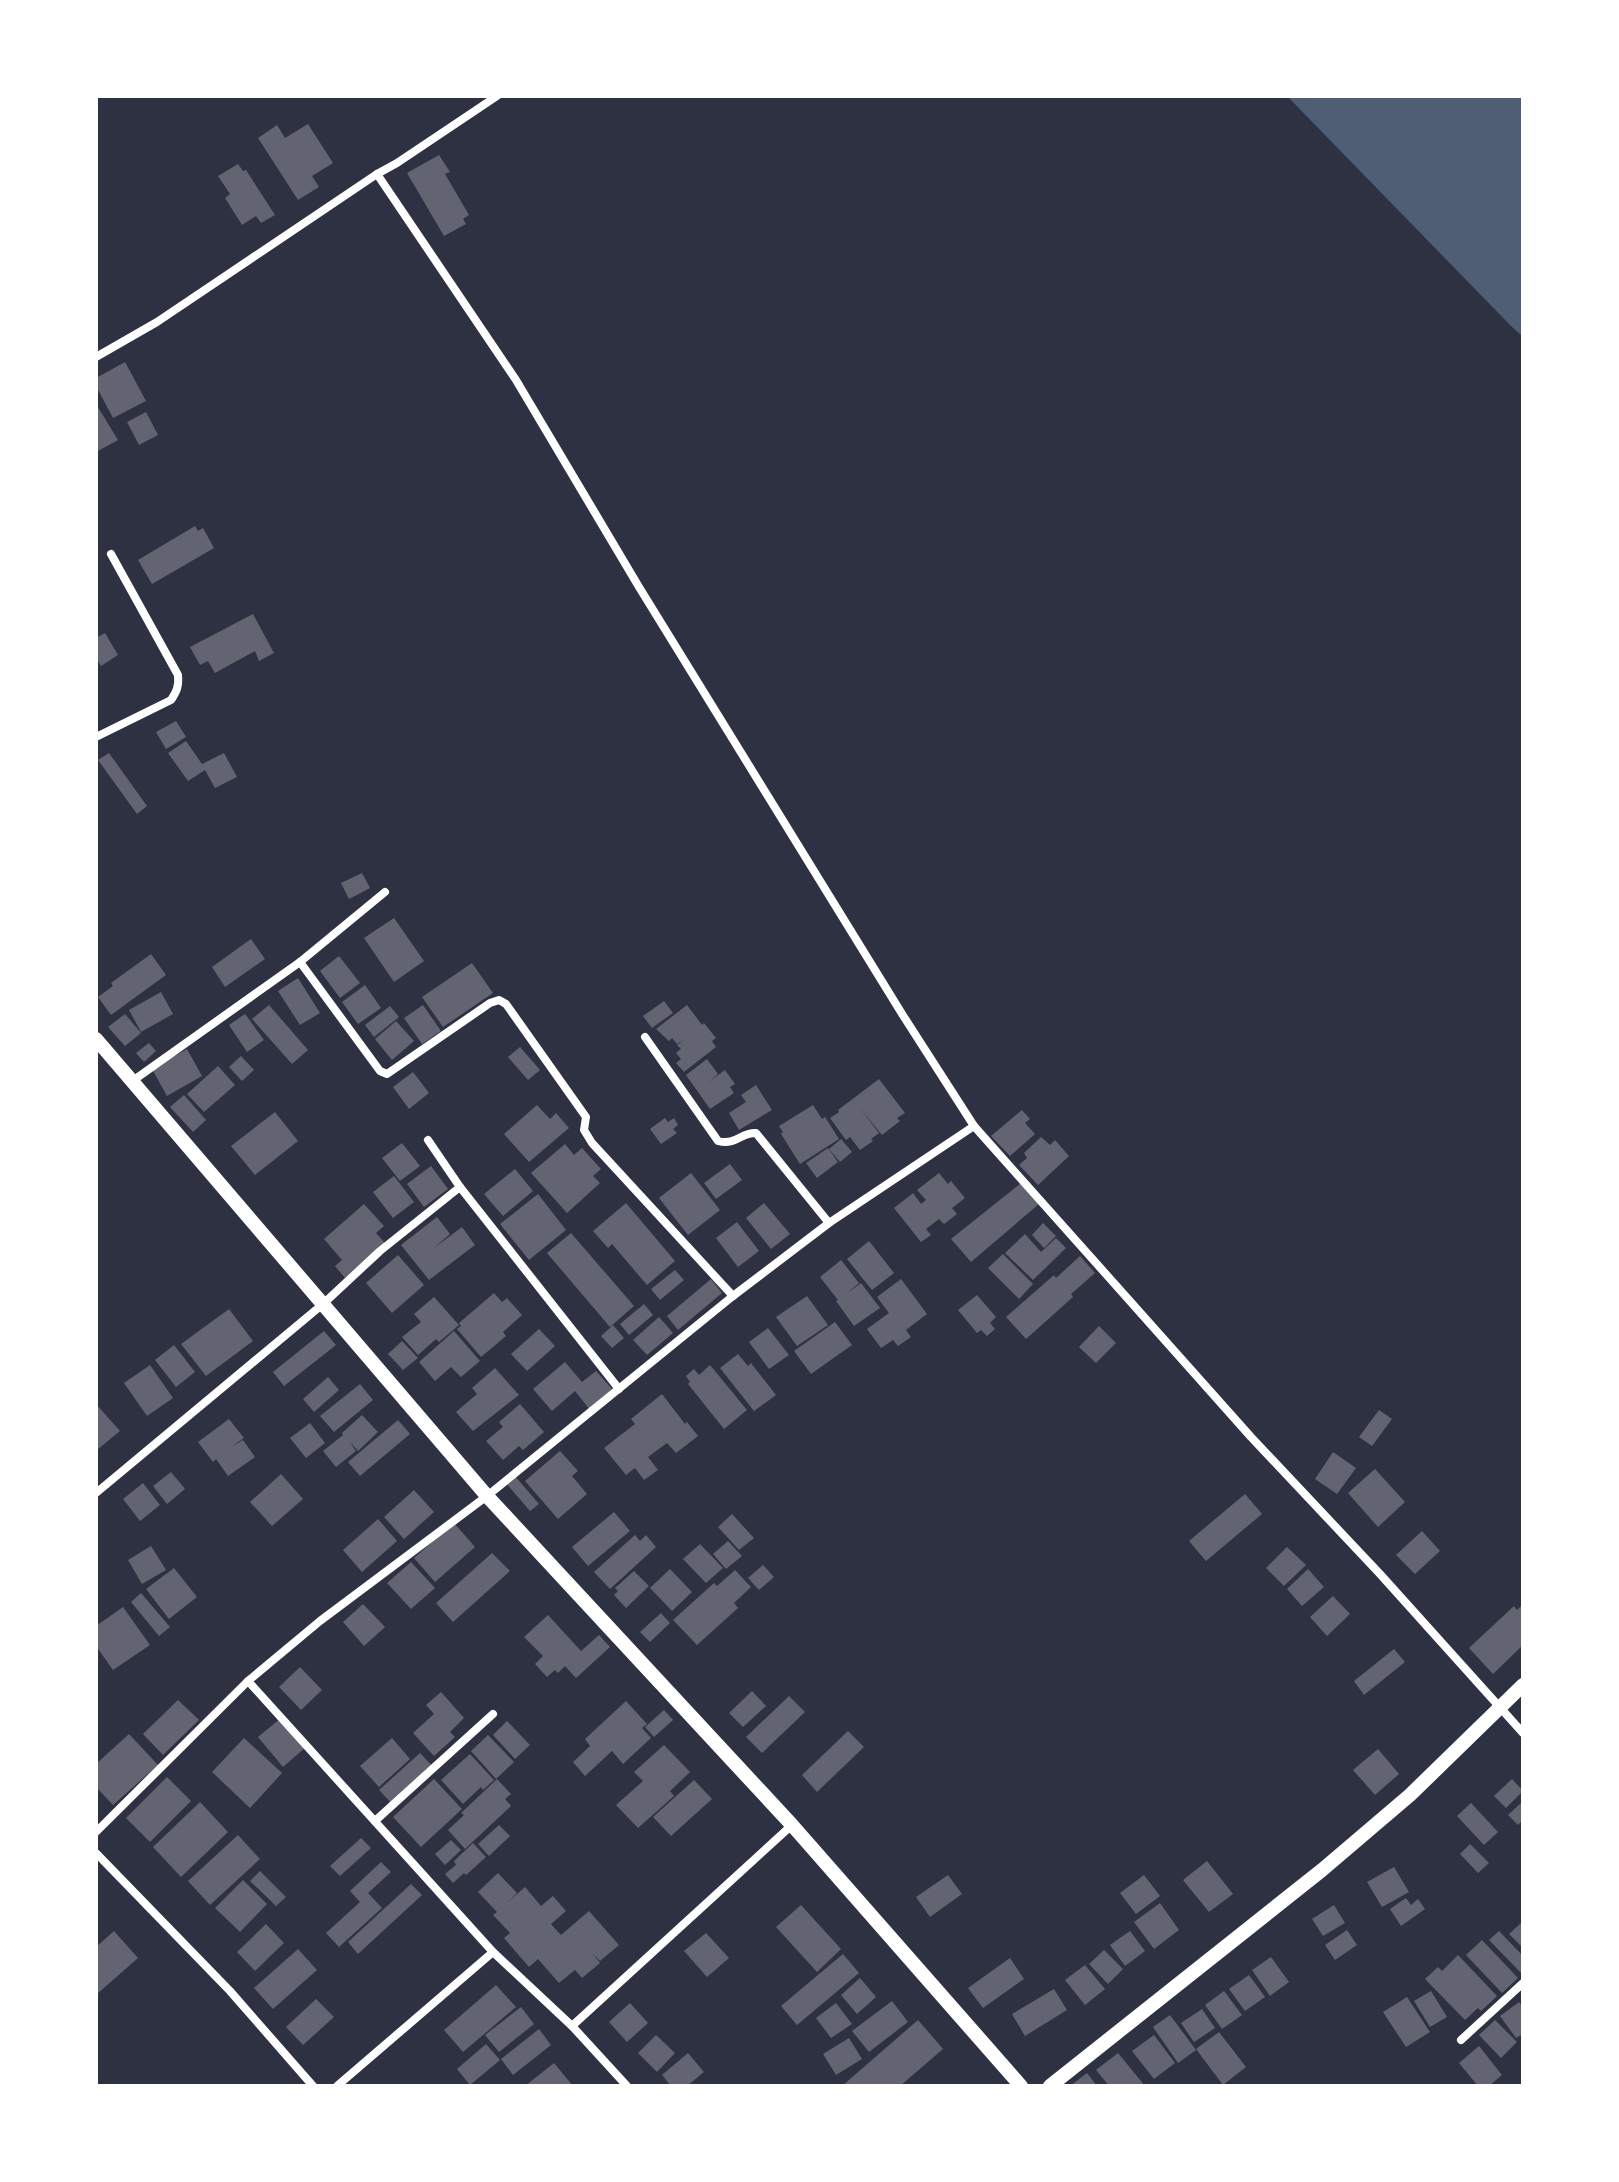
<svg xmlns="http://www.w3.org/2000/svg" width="1619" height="2182" font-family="Jost,sans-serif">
  <rect width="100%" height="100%" fill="#2d3142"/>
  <polygon fill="#4f5d75" points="1287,96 1523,96 1523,337 1511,326"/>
  <g fill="#626471">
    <polygon points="308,124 333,163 312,176 319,187 298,200 258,138 277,125 285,138"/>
    <polygon points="439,155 450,172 445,174 469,215 463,219 466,224 444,236 407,173"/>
    <polygon points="238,164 243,171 246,170 275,215 261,223 256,216 242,225 225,198 230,194 218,176"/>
    <polygon points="125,362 146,401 113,418 96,386 96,378"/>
    <polygon points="96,404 118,440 98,451 96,448"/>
    <polygon points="146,412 158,435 139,445 127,422"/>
    <polygon points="195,526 198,531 203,528 214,548 152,584 138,560"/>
    <polygon points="253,614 274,653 259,661 255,651 215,673 208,661 200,665 190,647"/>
    <polygon points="105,633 118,655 101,666 96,658 96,638"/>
    <polygon points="176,721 186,737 166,749 156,732"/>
    <polygon points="186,741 202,764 224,753 237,777 215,788 205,770 188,781 168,753"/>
    <polygon points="109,753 147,806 137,814 98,760"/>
    <polygon points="362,873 370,888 349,899 341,883"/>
    <polygon points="394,918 424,961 394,982 364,938"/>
    <polygon points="251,939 265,959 225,987 212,967"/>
    <polygon points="151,954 166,975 111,1015 98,997 113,986 111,983"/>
    <polygon points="339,956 360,983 340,998 320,971"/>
    <polygon points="472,963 493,993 443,1027 422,997"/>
    <polygon points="298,978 320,1013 300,1025 278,991"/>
    <polygon points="365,985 381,1008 358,1024 342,1002"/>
    <polygon points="161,992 173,1014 141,1032 129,1010"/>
    <polygon points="664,1001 673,1013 652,1028 643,1016"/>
    <polygon points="269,1005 308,1050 292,1064 252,1019"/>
    <polygon points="423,1005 441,1031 422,1044 404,1018"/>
    <polygon points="687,1005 702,1025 704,1023 716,1038 712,1041 716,1047 684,1072 676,1063 681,1059 676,1053 681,1049 677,1045 685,1039 677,1044 672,1038 669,1041 656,1029"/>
    <polygon points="390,1006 399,1017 374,1037 365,1025"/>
    <polygon points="125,1014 141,1033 125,1046 108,1027"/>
    <polygon points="245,1014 264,1040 247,1052 229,1025"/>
    <polygon points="396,1021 414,1041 392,1060 375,1039"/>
    <polygon points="149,1043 156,1051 144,1062 136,1053"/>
    <polygon points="520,1047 540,1070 528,1080 508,1057"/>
    <polygon points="187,1049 202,1076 167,1096 152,1069"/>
    <polygon points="241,1056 254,1070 242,1081 229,1067"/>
    <polygon points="707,1059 718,1074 709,1082 725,1070 735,1084 730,1087 734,1093 710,1109 686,1075"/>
    <polygon points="218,1066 235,1085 204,1112 187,1094"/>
    <polygon points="413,1072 429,1093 409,1109 393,1087"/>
    <polygon points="879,1079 905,1113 897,1118 900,1121 882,1135 859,1107 879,1133 871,1139 873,1141 860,1150 850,1137 846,1140 843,1136 845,1135 843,1136 830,1118 839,1112 838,1110"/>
    <polygon points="756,1085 772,1110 739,1130 729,1113 746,1102 741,1095"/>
    <polygon points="184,1095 206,1120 193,1132 170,1107"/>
    <polygon points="537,1105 550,1119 556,1113 569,1128 529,1162 504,1134"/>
    <polygon points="813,1105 822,1119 825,1117 839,1139 800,1164 781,1134 783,1132 779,1126"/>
    <polygon points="1022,1110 1030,1119 1025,1123 1035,1134 1010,1156 991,1136"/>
    <polygon points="275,1112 298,1141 255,1175 231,1146"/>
    <polygon points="665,1118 668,1122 674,1118 678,1125 673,1129 677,1133 661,1144 650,1129"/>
    <polygon points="1041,1137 1050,1145 1055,1140 1069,1156 1038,1185 1019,1165 1027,1158 1024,1153"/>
    <polygon points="841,1139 852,1152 840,1162 829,1149"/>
    <polygon points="402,1143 420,1166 400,1181 382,1158"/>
    <polygon points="565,1144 574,1155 582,1148 601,1169 593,1176 600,1183 567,1213 531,1173"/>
    <polygon points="828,1148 838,1162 817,1178 806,1163"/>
    <polygon points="730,1164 742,1180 716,1199 704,1183"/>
    <polygon points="431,1166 448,1189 424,1207 407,1184"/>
    <polygon points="515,1169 533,1191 503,1216 484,1194"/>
    <polygon points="691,1173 720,1210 688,1235 659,1198"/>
    <polygon points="939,1173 948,1184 951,1181 965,1198 952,1208 957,1214 944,1224 939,1219 926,1229 931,1235 921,1242 894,1208 913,1193 921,1204 926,1200 917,1190"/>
    <polygon points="394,1176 414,1202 393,1218 373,1192"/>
    <polygon points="1021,1183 1039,1204 971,1262 951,1239"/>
    <polygon points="538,1194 566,1230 529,1260 500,1224"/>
    <polygon points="626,1203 675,1261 647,1285 612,1244 608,1248 593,1231"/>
    <polygon points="764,1203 790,1234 771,1249 746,1218"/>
    <polygon points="364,1204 384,1226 376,1233 385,1243 345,1278 335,1266 342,1260 324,1239"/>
    <polygon points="437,1217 450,1234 434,1248 462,1227 475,1245 429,1280 401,1245"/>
    <polygon points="737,1222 759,1251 738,1267 716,1238"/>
    <polygon points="1043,1223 1056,1236 1044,1248 1032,1235"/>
    <polygon points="571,1233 634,1306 610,1327 547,1253"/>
    <polygon points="1025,1234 1041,1252 1056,1238 1066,1248 1033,1280 1005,1253"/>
    <polygon points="869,1241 894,1273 872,1290 847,1259"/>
    <polygon points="1003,1254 1033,1284 1019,1299 988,1268"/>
    <polygon points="398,1255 424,1285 392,1313 366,1283"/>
    <polygon points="1080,1256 1095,1273 1071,1294 1073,1297 1026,1339 1006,1317 1054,1275 1056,1278"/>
    <polygon points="841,1260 859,1283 847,1293 861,1283 880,1308 854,1326 836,1301 838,1300 820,1277"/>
    <polygon points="675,1270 684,1280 660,1300 651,1289"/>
    <polygon points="711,1279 722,1293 678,1330 667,1316"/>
    <polygon points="901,1279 927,1314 906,1330 911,1337 898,1346 893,1340 881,1348 867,1329 889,1313 877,1297"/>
    <polygon points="494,1293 502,1302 507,1298 522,1315 503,1332 506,1336 481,1357 457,1329 461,1326 459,1323"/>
    <polygon points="977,1295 996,1317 990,1323 995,1329 987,1336 981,1330 977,1333 958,1310"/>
    <polygon points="807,1296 828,1325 797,1346 776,1317"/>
    <polygon points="434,1297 459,1325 439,1342 436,1339 418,1355 402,1337 421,1322 414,1314"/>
    <polygon points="644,1304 653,1315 629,1335 620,1324"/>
    <polygon points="229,1309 253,1341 206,1376 181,1344"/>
    <polygon points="659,1317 673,1333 647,1355 633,1340"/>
    <polygon points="835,1322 852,1345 811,1374 794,1351"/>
    <polygon points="613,1325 624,1338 612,1348 601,1336"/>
    <polygon points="1099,1326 1116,1343 1096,1363 1079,1347"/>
    <polygon points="768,1328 789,1355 769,1369 749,1342"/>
    <polygon points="539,1329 555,1346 527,1371 511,1354"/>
    <polygon points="324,1331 336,1345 284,1386 273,1372"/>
    <polygon points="454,1331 480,1361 461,1377 451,1367 435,1381 419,1362"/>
    <polygon points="402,1341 418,1358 403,1370 388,1354"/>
    <polygon points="174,1345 195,1372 176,1387 155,1360"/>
    <polygon points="738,1354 748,1366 751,1363 776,1395 754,1411 720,1368"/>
    <polygon points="565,1362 582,1382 596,1371 613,1390 590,1410 575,1391 552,1411 533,1389"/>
    <polygon points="150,1365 173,1398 147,1416 124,1383"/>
    <polygon points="710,1365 747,1410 724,1429 688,1384 690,1382 686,1376 694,1369 699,1375"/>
    <polygon points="495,1368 519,1395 473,1431 456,1412 477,1394 472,1388"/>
    <polygon points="328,1377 339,1390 314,1412 303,1399"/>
    <polygon points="360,1384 373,1400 334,1432 320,1416"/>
    <polygon points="662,1394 685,1424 687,1422 698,1436 676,1453 667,1443 648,1457 658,1470 644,1480 635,1468 626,1475 604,1448 635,1424 631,1419"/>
    <polygon points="96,1404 120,1431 97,1450 96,1449"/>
    <polygon points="520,1404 544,1432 523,1450 519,1446 503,1460 486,1441 503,1427 499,1422"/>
    <polygon points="1379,1410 1392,1419 1372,1446 1359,1437"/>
    <polygon points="362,1415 378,1432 358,1451 349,1441 356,1451 336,1467 323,1451 343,1435 342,1433"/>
    <polygon points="229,1419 244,1438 231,1447 243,1440 255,1457 228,1476 216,1459 213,1462 198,1442"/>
    <polygon points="398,1420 410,1434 360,1476 348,1462"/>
    <polygon points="310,1423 325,1443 306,1458 290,1438"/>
    <polygon points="560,1451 578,1471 572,1476 587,1494 558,1519 525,1481"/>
    <polygon points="1333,1452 1356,1468 1337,1494 1315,1479"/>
    <polygon points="1375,1469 1405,1502 1378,1527 1348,1493"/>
    <polygon points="171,1472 185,1489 167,1504 153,1486"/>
    <polygon points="281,1474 303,1499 272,1526 250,1502"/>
    <polygon points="514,1475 539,1504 530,1511 505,1482"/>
    <polygon points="143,1483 160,1505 140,1521 123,1499"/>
    <polygon points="414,1490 434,1512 404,1539 384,1517"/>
    <polygon points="1245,1494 1262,1514 1206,1561 1189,1541"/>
    <polygon points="614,1512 630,1531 588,1566 572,1547"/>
    <polygon points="732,1514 754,1538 739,1550 718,1527"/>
    <polygon points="378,1519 397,1541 362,1572 343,1550"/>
    <polygon points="454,1523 475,1547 435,1582 414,1558"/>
    <polygon points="1422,1531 1440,1551 1415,1574 1396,1555"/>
    <polygon points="635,1535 640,1541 646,1535 656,1547 610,1589 594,1572"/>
    <polygon points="728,1541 742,1556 726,1569 713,1554"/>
    <polygon points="700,1544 723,1568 706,1583 683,1559"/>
    <polygon points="151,1546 166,1570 142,1584 128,1560"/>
    <polygon points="1287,1547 1306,1565 1284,1586 1266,1568"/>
    <polygon points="492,1553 510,1571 453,1622 436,1603"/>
    <polygon points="411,1562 435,1588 411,1609 387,1583"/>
    <polygon points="763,1565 774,1577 759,1590 748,1578"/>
    <polygon points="174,1568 197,1597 169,1619 146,1589"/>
    <polygon points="670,1569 692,1592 672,1611 650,1588"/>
    <polygon points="1308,1569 1324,1587 1302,1606 1287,1589"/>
    <polygon points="735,1570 751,1587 734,1603 738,1608 697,1645 673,1620 714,1583 717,1586"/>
    <polygon points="634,1571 649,1586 626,1608 614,1595 618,1591 615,1588"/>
    <polygon points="141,1593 170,1627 159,1636 131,1602"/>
    <polygon points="1333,1596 1350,1614 1327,1636 1310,1617"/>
    <polygon points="363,1604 385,1627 364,1646 343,1622"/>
    <polygon points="1523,1604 1523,1645 1493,1674 1469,1648 1514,1606 1517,1610"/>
    <polygon points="123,1607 150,1645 113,1670 96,1646 96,1626"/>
    <polygon points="661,1613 670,1623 650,1642 640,1632"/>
    <polygon points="548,1615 581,1651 599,1635 610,1647 576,1678 565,1666 558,1673 555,1670 547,1677 535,1664 543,1656 524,1637"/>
    <polygon points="1394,1649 1405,1662 1364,1695 1354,1681"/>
    <polygon points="300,1667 322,1690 301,1710 279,1687"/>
    <polygon points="752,1691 766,1706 743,1727 729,1713"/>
    <polygon points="441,1692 464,1718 450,1732 455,1737 434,1756 413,1733 434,1714 426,1705"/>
    <polygon points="789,1696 805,1712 762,1753 746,1737"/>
    <polygon points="178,1700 199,1720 163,1755 143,1734"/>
    <polygon points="626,1701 647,1724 642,1728 651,1738 623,1764 612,1751 585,1776 573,1762 590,1746 585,1739"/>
    <polygon points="664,1710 673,1720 654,1737 645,1727"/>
    <polygon points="281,1718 306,1747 283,1767 258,1737"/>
    <polygon points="507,1721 530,1745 515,1759 493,1735"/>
    <polygon points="848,1731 864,1747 817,1792 802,1775"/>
    <polygon points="129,1734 158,1765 113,1805 96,1787 96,1764"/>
    <polygon points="488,1735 514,1762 496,1779 471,1751"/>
    <polygon points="244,1738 282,1773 250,1808 212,1772"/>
    <polygon points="392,1738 410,1759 379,1787 360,1766"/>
    <polygon points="664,1745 690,1772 670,1791 674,1796 638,1828 616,1805 643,1781 634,1772"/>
    <polygon points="1378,1749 1399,1774 1375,1795 1353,1770"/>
    <polygon points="420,1753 436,1770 395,1807 379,1790"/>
    <polygon points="470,1754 494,1780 483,1790 481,1787 463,1804 441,1780"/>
    <polygon points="167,1777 191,1801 150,1842 126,1818"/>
    <polygon points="434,1779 462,1809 421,1847 393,1817"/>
    <polygon points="497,1779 511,1794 505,1799 511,1806 465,1849 448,1830 464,1815 461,1813"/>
    <polygon points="1512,1779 1523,1791 1506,1808 1494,1796"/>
    <polygon points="694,1780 712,1799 671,1836 653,1817"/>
    <polygon points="200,1802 228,1832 181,1877 153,1847"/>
    <polygon points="1522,1802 1523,1820 1518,1825 1508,1815"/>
    <polygon points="1471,1803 1498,1832 1484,1845 1457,1816"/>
    <polygon points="499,1825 510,1836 489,1856 478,1844"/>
    <polygon points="238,1835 260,1859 210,1905 188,1881"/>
    <polygon points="361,1838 371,1848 340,1876 330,1866"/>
    <polygon points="451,1840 461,1850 445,1865 435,1854"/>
    <polygon points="473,1843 486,1857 466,1875 464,1873 453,1883 445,1874 456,1865 454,1861"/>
    <polygon points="1470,1844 1489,1863 1478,1873 1460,1854"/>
    <polygon points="1207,1861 1233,1894 1209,1912 1183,1880"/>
    <polygon points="381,1862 391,1872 368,1893 382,1908 339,1947 326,1933 360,1902 350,1891"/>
    <polygon points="1394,1867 1409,1892 1382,1907 1367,1882"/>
    <polygon points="260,1871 286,1897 276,1906 250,1881"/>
    <polygon points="498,1873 517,1893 508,1902 525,1887 541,1906 553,1896 566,1911 551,1924 561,1935 589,1911 619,1945 600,1961 593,1954 600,1963 582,1978 575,1970 559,1983 538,1959 529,1967 504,1938 510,1933 493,1915 497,1912 478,1892"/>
    <polygon points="948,1875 962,1894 930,1917 916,1897"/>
    <polygon points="1144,1875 1160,1896 1136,1914 1120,1893"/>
    <polygon points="243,1880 267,1904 240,1932 215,1908"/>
    <polygon points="411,1884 422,1895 358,1954 348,1942"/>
    <polygon points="1406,1898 1411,1905 1418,1899 1425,1909 1401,1926 1390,1909"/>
    <polygon points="1160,1903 1179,1930 1154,1949 1134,1922"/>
    <polygon points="801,1905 841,1949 817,1972 776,1927"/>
    <polygon points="1334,1905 1345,1923 1323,1936 1312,1919"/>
    <polygon points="1521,1923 1523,1924 1523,1948 1509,1934"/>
    <polygon points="266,1924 284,1943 255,1971 237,1952"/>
    <polygon points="1347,1930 1357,1945 1335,1960 1325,1945"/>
    <polygon points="114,1931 138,1958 97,1994 96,1947"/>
    <polygon points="1130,1931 1145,1951 1125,1966 1110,1945"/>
    <polygon points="1499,1931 1523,1956 1523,1975 1489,1940"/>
    <polygon points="706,1933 729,1958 707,1977 684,1951"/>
    <polygon points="1482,1940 1518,1978 1502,1993 1466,1955"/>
    <polygon points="298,1949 317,1970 273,2009 254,1988"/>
    <polygon points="1104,1950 1123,1969 1108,1984 1089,1964"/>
    <polygon points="843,1954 859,1973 797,2025 781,2006"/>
    <polygon points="1458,1955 1497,1996 1481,2011 1478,2008 1465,2020 1425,1979 1438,1967 1442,1971"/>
    <polygon points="1271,1957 1289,1982 1270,1996 1252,1970"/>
    <polygon points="1010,1958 1024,1979 983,2008 968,1988"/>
    <polygon points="1085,1965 1105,1989 1085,2005 1065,1980"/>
    <polygon points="1249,1975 1265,1997 1245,2011 1229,1989"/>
    <polygon points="860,1978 876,1997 857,2014 841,1995"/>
    <polygon points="496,1985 516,2007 463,2052 444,2030"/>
    <polygon points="1054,1989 1067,2010 1025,2036 1012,2014"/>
    <polygon points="1224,1991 1242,2015 1222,2029 1205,2005"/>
    <polygon points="1431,1991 1447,2017 1430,2027 1414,2001"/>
    <polygon points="1407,1997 1430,2032 1406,2047 1383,2012"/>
    <polygon points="316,1999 334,2017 303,2045 286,2027"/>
    <polygon points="892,2001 908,2022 869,2052 852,2031"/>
    <polygon points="1519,2002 1523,2008 1523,2034 1516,2038 1500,2016"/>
    <polygon points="630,2003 648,2023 627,2042 609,2022"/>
    <polygon points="836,2003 852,2024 831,2038 816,2018"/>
    <polygon points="521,2007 534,2024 499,2052 485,2035"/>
    <polygon points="1202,2009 1215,2028 1194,2042 1181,2023"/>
    <polygon points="1170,2015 1196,2050 1178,2063 1153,2027"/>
    <polygon points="918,2020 943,2049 900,2086 842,2086"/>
    <polygon points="1495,2020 1517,2042 1501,2058 1479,2035"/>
    <polygon points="539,2029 551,2045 513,2075 501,2059"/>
    <polygon points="1219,2032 1246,2067 1223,2085 1196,2049"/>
    <polygon points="656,2035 675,2053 657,2072 638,2053"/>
    <polygon points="1154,2035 1175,2063 1154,2079 1132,2051"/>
    <polygon points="849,2038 862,2059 836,2075 823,2054"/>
    <polygon points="486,2044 500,2060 470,2085 457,2069"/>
    <polygon points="1479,2046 1502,2075 1489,2086 1478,2086 1459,2063"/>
    <polygon points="688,2053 704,2072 687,2086 671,2086 662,2075"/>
    <polygon points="1118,2053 1145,2086 1109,2086 1096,2070"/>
    <polygon points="554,2063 573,2086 525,2086"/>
    <polygon points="1087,2073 1097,2086 1070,2086"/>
  </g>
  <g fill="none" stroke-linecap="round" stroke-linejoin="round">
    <g stroke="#fff" stroke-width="8">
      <polyline points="377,174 516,380 639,587 904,1017 974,1126 1251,1437 1380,1574 1523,1733"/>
      <polyline points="96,357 157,322 377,174 397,163 497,96"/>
      <path d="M96,737L171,700C177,691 179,686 178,675L111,554"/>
      <polyline points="300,962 380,1071 387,1074 490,1003 499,1000 506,1004 586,1117 584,1130 592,1143 733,1296"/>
      <path d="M645,1037L718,1141C736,1146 741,1132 756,1133L829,1223"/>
      <polyline points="131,1082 300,962 385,892"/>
      <polyline points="428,1140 460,1187"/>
      <polyline points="96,1493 323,1304 380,1251 460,1187 619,1389"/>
      <polyline points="248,1681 493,1952 572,2026 627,2086"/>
      <polyline points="375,1821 493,1714"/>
      <polyline points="96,1832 248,1681 320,1621 487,1496 733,1296 829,1223 974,1126"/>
      <polyline points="96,1853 230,1991 313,2086"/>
      <polyline points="572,2026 792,1825"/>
      <polyline points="1461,2040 1523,1983"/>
      <polyline points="337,2086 493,1952"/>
    </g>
    <g stroke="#fff" stroke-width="14">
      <polyline points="96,1039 487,1496 792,1825 1021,2086"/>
      <polyline points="1050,2086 1322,1870 1410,1795 1523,1685"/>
    </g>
  </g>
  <rect width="1619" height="2182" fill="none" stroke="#ffffff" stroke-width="196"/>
</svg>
